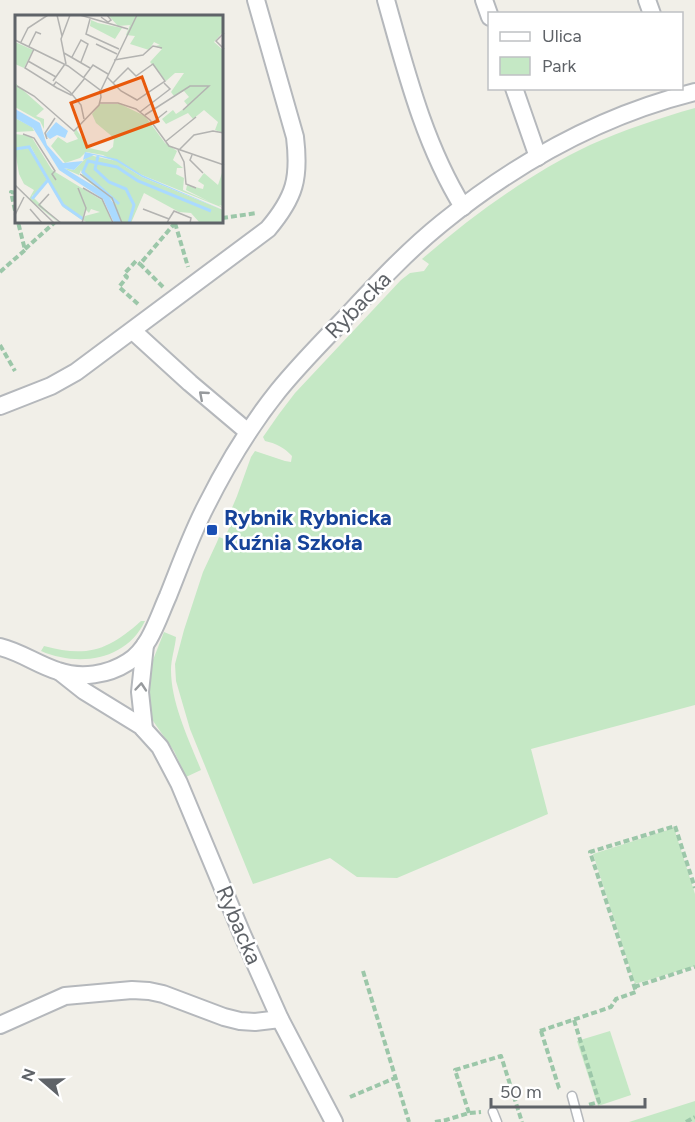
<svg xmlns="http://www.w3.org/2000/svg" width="695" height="1122" font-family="Figtree,sans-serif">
  <rect width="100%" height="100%" fill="#f1efe8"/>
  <g fill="#c5e8c5">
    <path d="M695,108V705L531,749L548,814L397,878L357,877L330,858L253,884L190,729L176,681L175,664L184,630L203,572L217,542L219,537L224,539L231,524L226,522L237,496L251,457L255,451L285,461L291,462L292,456C285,448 275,443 265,441L263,437L279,414L295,393L401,280L410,273L424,271L429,264L422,259C473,215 529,174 590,145C624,130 659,118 695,108Z"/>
    <path d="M141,621H145C126,661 78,667 41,651L44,646C87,658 109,650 141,621Z"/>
    <path d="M164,632L176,637C175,648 171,659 171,670C171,703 189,740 201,770L186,777L174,751L151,718L148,686L151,665Z"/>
    <polygon points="674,828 695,894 695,966 635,984 593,854"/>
    <polygon points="610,1031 631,1095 598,1106 577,1041"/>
    <polygon points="695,1101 695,1122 629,1122"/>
  </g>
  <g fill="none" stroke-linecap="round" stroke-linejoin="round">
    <g stroke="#b5b8bc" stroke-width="11">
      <g id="lane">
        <polyline points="572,1096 579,1122"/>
        <polyline points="493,1112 497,1122"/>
      </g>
    </g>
    <g stroke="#b5b8bc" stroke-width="20">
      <g id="street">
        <path d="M386,0C406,71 424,144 463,207"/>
        <polyline points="484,0 490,17"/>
        <polyline points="647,0 652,14"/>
        <polyline points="514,88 538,157"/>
        <polyline points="133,331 190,383 248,432"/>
        <path d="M0,406L51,386L76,372L268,229C295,197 300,178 295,137L256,0"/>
        <path d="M0,647C21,652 38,665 58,671C81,679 108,675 128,662C150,648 158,618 168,596C180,566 191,535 206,506C226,466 250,426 278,391C299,365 322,342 344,319C375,286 406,252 442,223C516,163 602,115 695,92"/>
        <polyline points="60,672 84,691 141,726 160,747 179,783 242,934 280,1019 334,1122"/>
        <polyline points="144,729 140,692 145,645"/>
        <polyline points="0,1025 65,996 132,990 149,991 163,994 224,1017 240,1021 255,1022 280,1019"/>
      </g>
    </g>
    <g stroke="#9cc7a9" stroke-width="4" stroke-dasharray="6 3" stroke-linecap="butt">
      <polyline points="16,193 11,192 16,215"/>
      <polyline points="222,218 257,213"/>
      <polyline points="175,223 188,267"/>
      <polyline points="25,249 55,222"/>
      <polyline points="0,272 25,250 18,222"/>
      <polyline points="163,287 140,264 175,223"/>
      <polyline points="138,304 119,287 127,277 124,274 136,261 140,264"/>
      <polyline points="0,345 15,371"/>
      <polyline points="363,971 409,1122"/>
      <polyline points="634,987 695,967"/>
      <polyline points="574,1020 599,1102 588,1105"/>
      <polyline points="540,1031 611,1007 616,999 636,992 590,852 675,826 695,888"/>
      <polyline points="541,1031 559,1088 561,1089"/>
      <polyline points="350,1097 395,1078"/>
      <polyline points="469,1113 455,1070 501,1056 522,1122"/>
      <polyline points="435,1122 446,1120 469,1113 481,1112"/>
      <polyline points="686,1122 695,1117"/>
    </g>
    <use href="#lane" stroke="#fff" stroke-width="8"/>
    <use href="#street" stroke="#fff" stroke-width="16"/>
  </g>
  <defs><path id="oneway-chevron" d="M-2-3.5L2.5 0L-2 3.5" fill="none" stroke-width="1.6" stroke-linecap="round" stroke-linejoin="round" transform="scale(1.5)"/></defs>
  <g stroke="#979a9d">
    <use href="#oneway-chevron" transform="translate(203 395) rotate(-139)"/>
    <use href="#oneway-chevron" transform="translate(141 687) rotate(-85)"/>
  </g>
  <rect fill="#1a4fb4" stroke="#fff" stroke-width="2" x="206" y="524" width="12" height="12" rx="3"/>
  <g text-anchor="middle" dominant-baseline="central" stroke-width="5" stroke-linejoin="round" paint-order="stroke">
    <g font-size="22" fill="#5f6368" stroke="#fff">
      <text transform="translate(358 305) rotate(-46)">Rybacka</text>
      <text transform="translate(239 925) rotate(67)">Rybacka</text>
    </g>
    <g font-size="22" font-weight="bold" fill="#164399" stroke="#fff" text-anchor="start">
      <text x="224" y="517">Rybnik Rybnicka<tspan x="224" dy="25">Kuźnia Szkoła</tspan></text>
    </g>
  </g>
  <g transform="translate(15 15)">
    <rect width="208" height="208" fill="#f1efe8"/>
    <path d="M93,0H208V17L199,27L208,35V118L200,115L203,107L189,95L178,104L173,98L151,109L147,104L158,95L161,99L173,91L169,86L174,82L169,76L159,81L156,77L169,58H160L151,66L135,47L147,34L139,31L145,30L139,27L134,35L115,29L120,21L111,20L115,10L103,11ZM76,5L83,8L107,13L100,24L75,11ZM0,27L18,35L9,53L0,49ZM0,68L29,94L21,101L29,104V114L25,106L0,92ZM85,89H105L130,101L150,128L162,136L158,145L168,153H162L161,159L169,163L168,175L195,187L171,175L172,170L188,174L189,170L183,166L189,158L203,170L208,155V191L204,190L208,193L127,160L88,140L71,137L65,143L50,148L36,131L43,122L52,128L63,124L59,118L61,114L74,133L92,137L98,132L99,123L81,108L77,99ZM0,103L17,112L19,116L0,117ZM0,119L16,121L37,155L88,186L97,208H73L68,205L70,201L85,197L76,194L74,198L70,194L67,205L48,192L16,132L0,134ZM14,133L32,165L28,173L17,181V185L18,182L44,208L14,184L19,175L9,169L4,159L0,135ZM74,140L101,146L127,162L208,195V208H185L176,198L164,197L129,178L116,208H106L98,186L68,162L66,155L64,160L48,153L59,155Z" fill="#c5e8c5"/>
    <path d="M0,94L25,108L32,130L48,148L68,146L59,155L49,153L92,179L103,195L106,208H99L88,184L44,155L18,113L0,103ZM41,107L53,116L50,123L42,120L35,124L30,120ZM70,137L102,144L127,160L208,195L127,162L101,146L79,140L68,145Z" fill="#aadaff"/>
    <path fill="none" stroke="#aadaff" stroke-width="3" d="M0,134L14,132L48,190L68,204M83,141L80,154L94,167L111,174L119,190L114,208M17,184L33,165M104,189L68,157L73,146L102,152L123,166L196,196"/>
    <path fill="none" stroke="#b3b3b1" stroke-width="1.5" d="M42,0L47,21M65,0L113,14M86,2L93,7L96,5L92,0M75,4L71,19L104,34M209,18L201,26L209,34M0,25L53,51L85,75L86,82L84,90L59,116L19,81L2,71M6,27L13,13L33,0M81,29L102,39M14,31L21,17L26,19M19,34L10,53L42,73L56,80L70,63M49,38L75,53M57,42L66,25L73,29L66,47M99,45L128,40L138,31L147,33M13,46L41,62M51,49L46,24L55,0M69,62L78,50L93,59M92,62L106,76L122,85L150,66L138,49L121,61L113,53L98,68M38,66L50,49M38,71L41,67L55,77L66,90L69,104M86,75L122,0M85,88H103L121,94L135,105L154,131L209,150M125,97L155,74L149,68M130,100L175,71H194L168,95M137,108L152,96M8,119L19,123L40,156L37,159L41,165M32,124L30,118L40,103M150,127L181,102M163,135L169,147L171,169L181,173M164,135L179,120L198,116L209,118M177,140L175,145L188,158M65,159L97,183L107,208M0,170L39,208M63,173L71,193L67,208M68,173L87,184L98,208M34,179L24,190L46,208M15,194L27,208M128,194L154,204L152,208M0,200L9,182M154,204L159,196L176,203L175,208"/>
    <path fill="#e8590c" fill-opacity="0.15" stroke="#e8590c" stroke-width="3" d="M127,62L143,106L72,132L56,88Z"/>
    <rect width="208" height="208" fill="none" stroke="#5f6368" stroke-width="3"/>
  </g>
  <rect x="488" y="12" width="195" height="78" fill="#ffffff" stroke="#bfc1c3" stroke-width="1.5"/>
  <rect x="500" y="32" width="30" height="9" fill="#ffffff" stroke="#bfc1c3" stroke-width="1.5"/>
  <text x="542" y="42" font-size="18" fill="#5f6368">Ulica</text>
  <rect x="500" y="57" width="30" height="18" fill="#c5e8c5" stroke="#bfc1c3" stroke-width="1.5"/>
  <text x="542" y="72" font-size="18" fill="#5f6368">Park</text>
  <g transform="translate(42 1080) rotate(290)" stroke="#ffffff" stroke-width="4.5" paint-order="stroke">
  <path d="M0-4.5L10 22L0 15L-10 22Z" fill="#5f6368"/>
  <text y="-9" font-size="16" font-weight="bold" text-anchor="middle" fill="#5f6368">N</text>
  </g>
  <path d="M491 1098v9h154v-9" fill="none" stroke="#5f6368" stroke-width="3"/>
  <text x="500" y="1098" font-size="18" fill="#5f6368" stroke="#ffffff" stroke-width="4.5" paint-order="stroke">50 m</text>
</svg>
